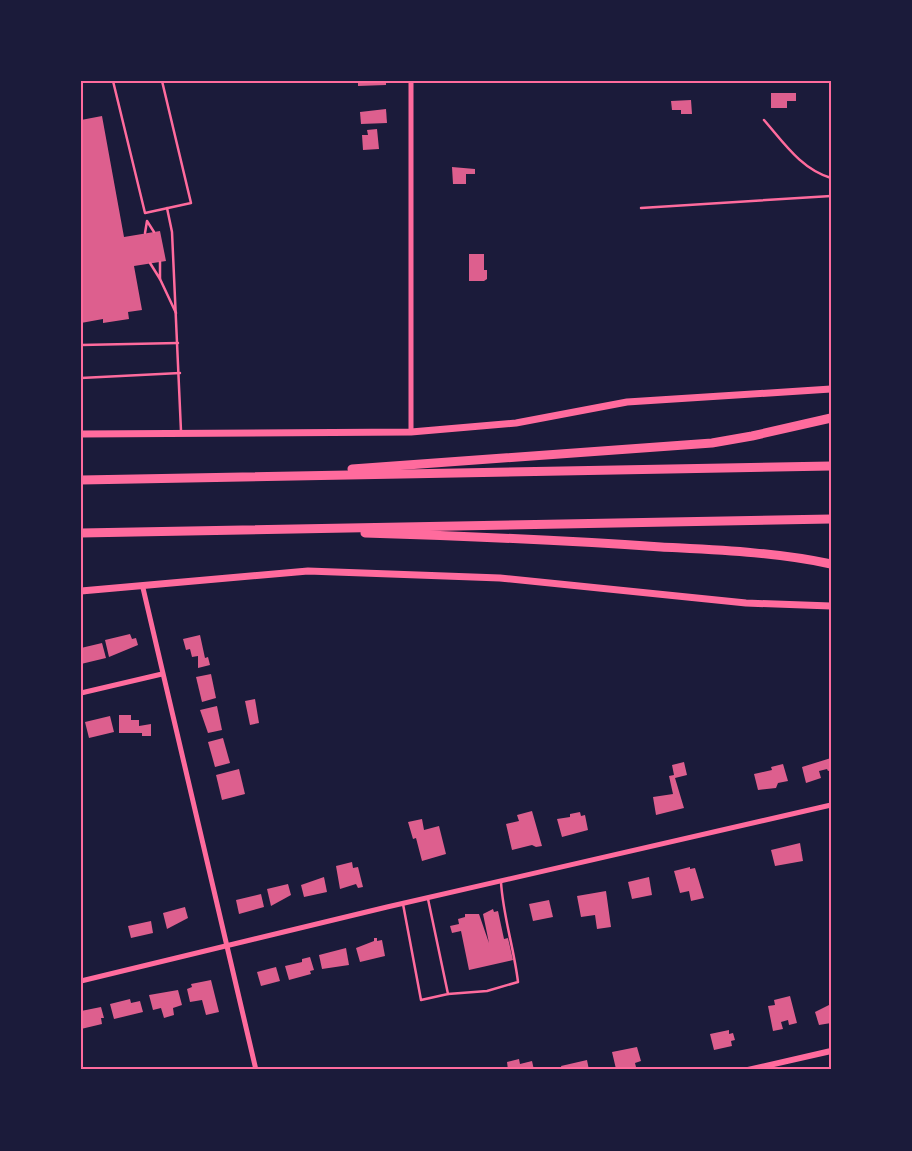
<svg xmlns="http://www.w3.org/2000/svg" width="912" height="1151" font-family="'Golos Text',sans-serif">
  <rect width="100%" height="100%" fill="#1b1b3a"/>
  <g fill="#dd5f8e">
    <polygon points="358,81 386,81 386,85 358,86"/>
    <polygon points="771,93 796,93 796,101 787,101 787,108 771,108"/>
    <polygon points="691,100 692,114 681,114 681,110 672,110 671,101"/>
    <polygon points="386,109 387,123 361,124 360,112"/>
    <polygon points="102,116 124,237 160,231 166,261 134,266 142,310 128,312 129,319 103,323 103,319 81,323 81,120"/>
    <polygon points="377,129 379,149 363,150 362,135 368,135 367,130"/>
    <polygon points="452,167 475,169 475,174 466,174 466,184 453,184"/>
    <polygon points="469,254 484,254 484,270 487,270 487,279 484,281 469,281"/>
    <polygon points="130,634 132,639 136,638 138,645 109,657 105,640"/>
    <polygon points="200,635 205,658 208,657 210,665 198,668 198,656 192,657 190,649 186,650 183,639"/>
    <polygon points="102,643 106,658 81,664 81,648"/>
    <polygon points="211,674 216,698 202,702 196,677"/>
    <polygon points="255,699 259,723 250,725 245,701"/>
    <polygon points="217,706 222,730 208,733 200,710"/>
    <polygon points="119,715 131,715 131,720 139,720 139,726 151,724 151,736 142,736 142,733 119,733"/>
    <polygon points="110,716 114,732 89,738 85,722"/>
    <polygon points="223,738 230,763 215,767 208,742"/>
    <polygon points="831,758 831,770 828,771 827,769 819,771 821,778 806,783 802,767"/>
    <polygon points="684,762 687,775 675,778 684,808 656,815 653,797 673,794 669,776 674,775 672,765"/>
    <polygon points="783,764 788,781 778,783 776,788 758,790 754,774 772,770 771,767"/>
    <polygon points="239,769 245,794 222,800 216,775"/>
    <polygon points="532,811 542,846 536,847 532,845 512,850 506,824 519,821 517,815"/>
    <polygon points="580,812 581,816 585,815 588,830 562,837 557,819 570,817 570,814"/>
    <polygon points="422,819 424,830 439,826 446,854 422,861 416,838 413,839 408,822"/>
    <polygon points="800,843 803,861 775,866 771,850"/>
    <polygon points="352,862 353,868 358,867 363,887 358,888 356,884 340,889 336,866"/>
    <polygon points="690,867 690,869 695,868 704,898 691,901 689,891 680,893 674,871"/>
    <polygon points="324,877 327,892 304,897 301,885"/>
    <polygon points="649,877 652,895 632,899 628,882"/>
    <polygon points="288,884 291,895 271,906 267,889"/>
    <polygon points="606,891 611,927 597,929 595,915 581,917 577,896"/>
    <polygon points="261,894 264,907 239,914 236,900"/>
    <polygon points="549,900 553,917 533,921 529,904"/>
    <polygon points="185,907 188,918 167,929 163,913"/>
    <polygon points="493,909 494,912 498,911 504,939 508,938 513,960 469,970 461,931 452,933 450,926 459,924 458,919 465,917 465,914 479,914 489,943 483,914"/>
    <polygon points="151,921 153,933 131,938 128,926"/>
    <polygon points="374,938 377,938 377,941 382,940 385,956 360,962 356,948 374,941"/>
    <polygon points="346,948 349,965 322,969 319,955"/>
    <polygon points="310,957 314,970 310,971 311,974 289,980 285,966 302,962 302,959"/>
    <polygon points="276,967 280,981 261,986 257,972"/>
    <polygon points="211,980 219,1012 206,1015 202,1000 190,1002 187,989 192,987 191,984"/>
    <polygon points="178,990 182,1005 173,1008 174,1015 164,1018 161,1008 153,1010 149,995"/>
    <polygon points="790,996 797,1023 789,1025 788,1020 781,1022 783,1029 773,1031 768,1006 775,1005 774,1000"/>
    <polygon points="130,999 131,1003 140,1001 143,1012 114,1019 110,1004"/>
    <polygon points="831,1004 831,1023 819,1025 815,1012"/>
    <polygon points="101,1007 104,1018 101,1018 102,1024 81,1029 81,1011"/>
    <polygon points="729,1030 729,1034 733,1033 735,1040 731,1041 732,1046 714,1050 710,1034"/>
    <polygon points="637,1047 641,1061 635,1063 636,1067 616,1069 612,1052"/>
    <polygon points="519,1059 520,1064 532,1061 534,1070 508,1070 507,1062"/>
    <polygon points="587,1060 589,1070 562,1070 561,1066"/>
  </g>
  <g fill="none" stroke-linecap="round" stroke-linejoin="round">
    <g stroke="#ff6b9d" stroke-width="2.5">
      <polyline points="113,81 145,213 191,203 162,81"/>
      <polyline points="757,81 790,81"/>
      <polyline points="823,81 831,82"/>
      <path d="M764,120C784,143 801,169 831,178"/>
      <polyline points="167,208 172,232 181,431"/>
      <polyline points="641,208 831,196"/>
      <polyline points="145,233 147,221 154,232"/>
      <polyline points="150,263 160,279 160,262"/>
      <polyline points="160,279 176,313"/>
      <polyline points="81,345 178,343"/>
      <polyline points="81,378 180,373"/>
      <polyline points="403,904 421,1000 448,994 428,899"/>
      <path d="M448,994L487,991L518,982C514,948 503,916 501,882"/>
    </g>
    <g stroke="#ff6b9d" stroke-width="5">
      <polyline points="411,81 411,432"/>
      <polyline points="143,588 256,1070"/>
      <polyline points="81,693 162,674"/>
      <polyline points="81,981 387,907 831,805"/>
    </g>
    <polyline stroke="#ff6b9d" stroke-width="6" points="748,1070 831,1051"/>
    <g stroke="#ff6b9d" stroke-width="7">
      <polyline points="81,434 411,432 516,423 627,402 831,389"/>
      <polyline points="81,591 308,571 500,578 746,603 831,606"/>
    </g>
    <g stroke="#ff6b9d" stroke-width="9">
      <polyline points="352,469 712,443 752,436 831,418"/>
      <polyline points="81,480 831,466"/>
      <polyline points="81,533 831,519"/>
      <path d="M365,533C464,536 562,540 661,547C717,550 775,552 831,564"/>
    </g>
  </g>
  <rect width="912" height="1151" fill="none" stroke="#1b1b3a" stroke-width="165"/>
  <rect x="82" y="82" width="748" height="986" fill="none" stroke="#ff6b9d" stroke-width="2"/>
</svg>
